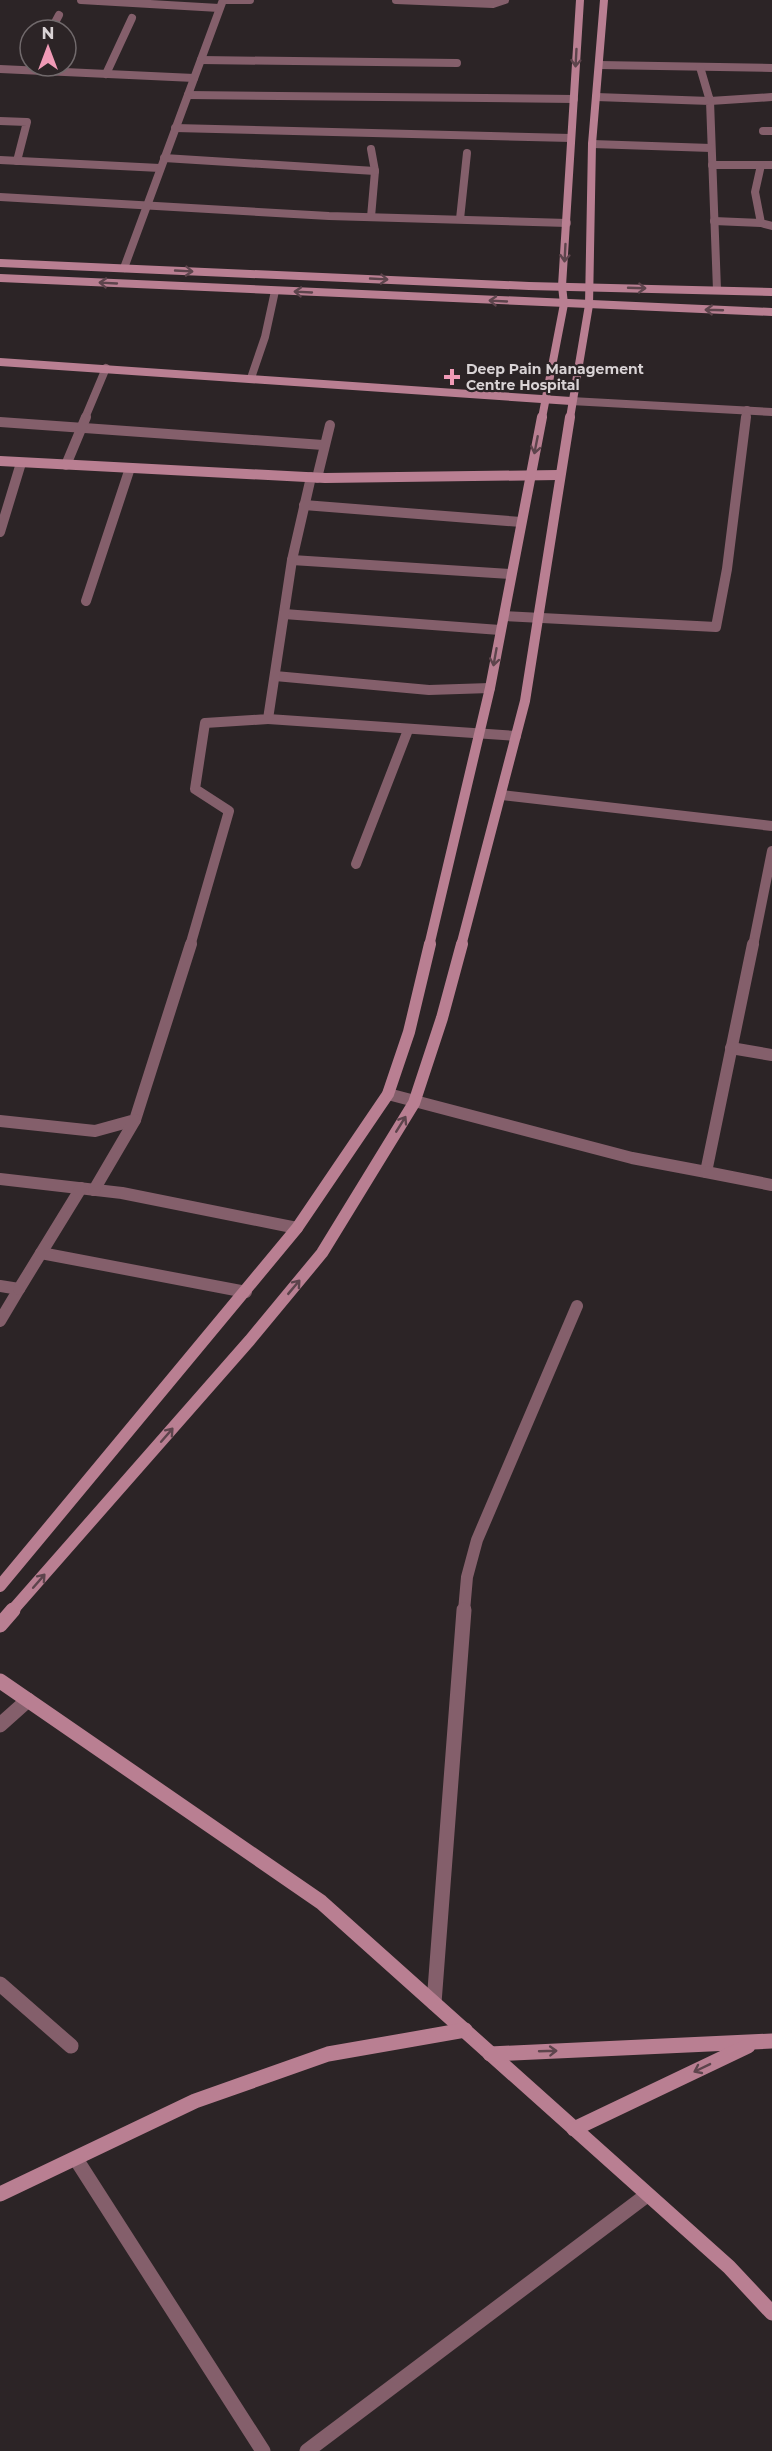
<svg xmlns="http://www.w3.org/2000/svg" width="772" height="2451" font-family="Montserrat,sans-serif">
  <rect width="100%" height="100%" fill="#2c2426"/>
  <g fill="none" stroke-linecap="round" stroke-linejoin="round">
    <polyline stroke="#845f6b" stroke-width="10" points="502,795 772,826"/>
    <polyline stroke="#845f6b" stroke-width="12" points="464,1611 467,1577 477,1540 577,1306"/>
    <g stroke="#845f6b" stroke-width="15">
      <polyline points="0,1725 28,1700"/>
      <polyline points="0,1984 71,2046"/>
      <polyline points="434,2003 464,1610"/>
    </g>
    <g stroke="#845f6b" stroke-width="8">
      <polyline points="81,0 219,8"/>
      <polyline points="223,0 250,0"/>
      <polyline points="396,0 493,4 505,0"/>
      <polyline points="51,30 59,15"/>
      <polyline points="201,60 457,63"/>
      <polyline points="599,65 772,68"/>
      <polyline points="700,67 710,101 772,97"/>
      <polyline points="0,69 194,78"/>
      <polyline points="106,74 132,18"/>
      <polyline points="188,95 574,99"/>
      <polyline points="596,97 710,101 717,290"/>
      <polyline points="0,121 27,122 17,161"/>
      <polyline points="175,128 571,138"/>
      <polyline points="763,131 772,131"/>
      <polyline points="592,144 711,148"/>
      <polyline points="371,149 375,171 371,217"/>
      <polyline points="164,158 375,171"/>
      <polyline points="0,160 160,168"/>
      <polyline points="712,165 772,165"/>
      <polyline points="761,165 755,192 761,223 772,226"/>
      <polyline points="0,197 329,216 567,223"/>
      <polyline points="460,219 467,153"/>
      <polyline points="714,221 761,223"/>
      <polyline points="124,268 223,0"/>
      <polyline points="251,378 265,337 275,291"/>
      <polyline points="571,401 772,412"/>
      <polyline points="85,418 106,368"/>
      <polyline points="746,418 747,410"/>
    </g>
    <g stroke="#845f6b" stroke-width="10">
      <polyline points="0,422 323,445"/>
      <polyline points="66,465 86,417"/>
      <polyline points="317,478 330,425"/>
      <polyline points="304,505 521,522"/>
      <polyline points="0,532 21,463"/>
      <polyline points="292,560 510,574"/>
      <polyline points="86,601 130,468"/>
      <polyline points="284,614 500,630"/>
      <polyline points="505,616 716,627 727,569 746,417"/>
      <polyline points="275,676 429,690 490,688"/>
      <polyline points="268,719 516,736"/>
      <polyline points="356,864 408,730"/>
      <polyline points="190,946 229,811 195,789 205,723 268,719 292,560 311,477"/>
      <polyline points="753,946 772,851"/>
    </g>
    <g stroke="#845f6b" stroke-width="12">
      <polyline points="731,1048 772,1055"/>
      <polyline points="388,1094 632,1158 706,1172 753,944"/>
      <polyline points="0,1121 95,1131 135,1120 191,944"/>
      <polyline points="706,1172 772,1185"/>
      <polyline points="0,1179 122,1193 297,1228"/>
      <polyline points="94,1190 135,1120"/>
      <polyline points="41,1253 246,1292"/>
      <polyline points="0,1286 19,1289 0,1321"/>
      <polyline points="19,1289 81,1188"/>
    </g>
    <g stroke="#845f6b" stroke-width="15">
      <polyline points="76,2159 263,2451"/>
      <polyline points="307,2451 647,2195"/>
    </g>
    <g stroke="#b97f92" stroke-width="8">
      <polyline points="0,263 529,286 772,292"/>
      <polyline points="0,278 772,312"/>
      <polyline points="0,362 571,401"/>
      <polyline points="542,418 564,304 562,286 580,0"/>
      <polyline points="570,418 589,305 592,144 604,0"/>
    </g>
    <g stroke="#b97f92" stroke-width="10">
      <polyline points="0,461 325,478 558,475"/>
      <polyline points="429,946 490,688 542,417"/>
      <polyline points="461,946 525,701 570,417"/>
    </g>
    <g stroke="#b97f92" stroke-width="12">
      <polyline points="0,1586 297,1228 388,1094 409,1032 430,944"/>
      <polyline points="12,1611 250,1340 322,1253 414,1103 442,1018 462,944"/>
    </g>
    <g stroke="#b97f92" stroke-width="15">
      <polyline points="0,1625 13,1610"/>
      <polyline points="0,1681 321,1902 729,2267 772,2313"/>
      <polyline points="490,2054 772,2041"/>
      <polyline points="574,2129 748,2046"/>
      <polyline points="0,2194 195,2101 328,2054 465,2030"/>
    </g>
  </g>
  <defs><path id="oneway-shaft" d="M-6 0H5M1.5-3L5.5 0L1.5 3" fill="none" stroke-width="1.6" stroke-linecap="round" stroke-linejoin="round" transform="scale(1.5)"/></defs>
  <g stroke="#5d444c">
    <use href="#oneway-shaft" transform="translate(576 58) rotate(93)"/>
    <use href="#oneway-shaft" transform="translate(565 253) rotate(93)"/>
    <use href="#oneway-shaft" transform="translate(184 271) rotate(3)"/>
    <use href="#oneway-shaft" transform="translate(379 279) rotate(3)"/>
    <use href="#oneway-shaft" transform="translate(108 283) rotate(-177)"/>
    <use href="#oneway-shaft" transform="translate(637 288) rotate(2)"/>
    <use href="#oneway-shaft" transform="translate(303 292) rotate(-177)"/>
    <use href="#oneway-shaft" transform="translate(498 301) rotate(-177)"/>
    <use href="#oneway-shaft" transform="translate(714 310) rotate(-178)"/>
    <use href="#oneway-shaft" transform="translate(536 445) rotate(101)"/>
    <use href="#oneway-shaft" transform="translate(495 657) rotate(100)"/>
    <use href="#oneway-shaft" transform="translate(401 1124) rotate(-58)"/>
    <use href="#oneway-shaft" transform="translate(294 1287) rotate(-50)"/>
    <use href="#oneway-shaft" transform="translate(167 1435) rotate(-49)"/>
    <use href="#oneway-shaft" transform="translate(39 1581) rotate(-49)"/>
    <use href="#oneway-shaft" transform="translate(548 2051) rotate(-2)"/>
    <use href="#oneway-shaft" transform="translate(702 2068) rotate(154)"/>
  </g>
  <path fill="#f09ab6" stroke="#2c2426" stroke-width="2" d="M449 368h6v6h6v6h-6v6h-6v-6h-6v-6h6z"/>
  <g text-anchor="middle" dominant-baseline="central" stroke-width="4.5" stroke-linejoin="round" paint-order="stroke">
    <g font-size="14" font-weight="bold" fill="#d9d3d5" stroke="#2c2426" text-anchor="start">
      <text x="466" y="369">Deep Pain Management<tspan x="466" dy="16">Centre Hospital</tspan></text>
    </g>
  </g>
  <g transform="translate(48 48)"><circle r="28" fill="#2c2426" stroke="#716a6c" stroke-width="1.5"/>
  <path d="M0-4.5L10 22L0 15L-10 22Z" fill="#f09ab6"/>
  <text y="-9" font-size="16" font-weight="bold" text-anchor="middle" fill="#d9d3d5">N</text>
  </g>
</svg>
